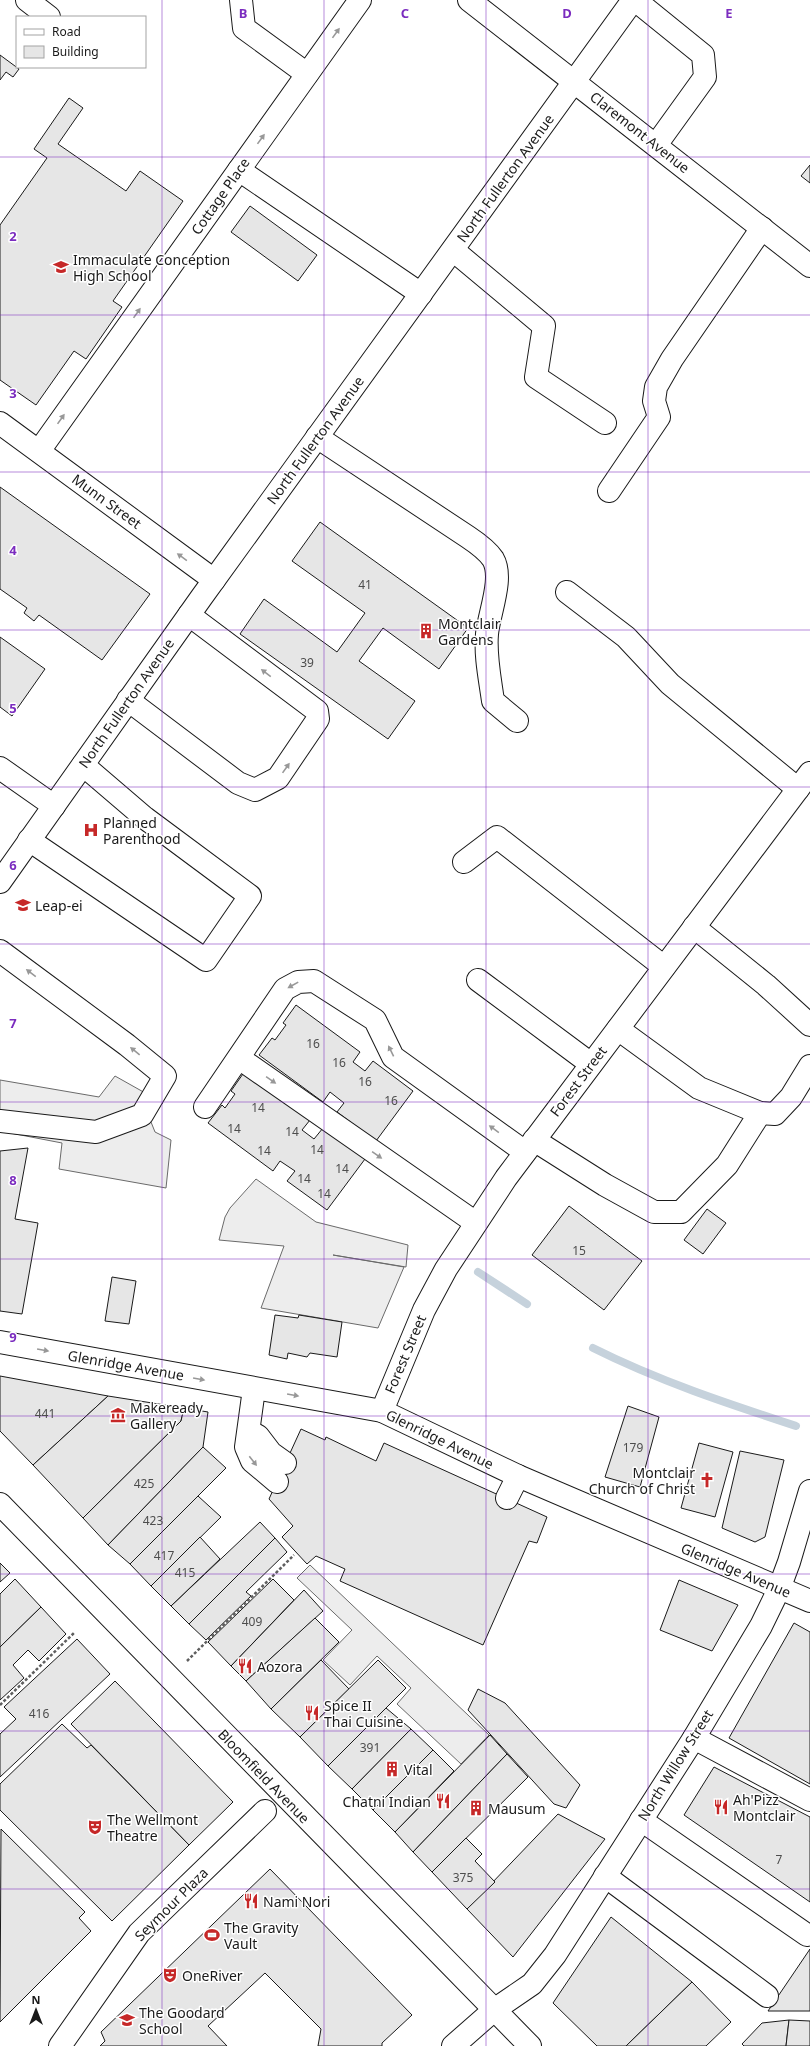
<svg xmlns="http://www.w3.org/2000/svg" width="810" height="2046" font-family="'Noto Sans',sans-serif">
  <rect width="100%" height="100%" fill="#fff"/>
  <g fill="#ededed" stroke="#6a6a6a">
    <polygon points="115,1076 163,1103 149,1117 155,1132 171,1140 166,1188 59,1169 62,1143 0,1131 0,1080 99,1097"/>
    <polygon points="256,1179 316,1222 408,1245 406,1267 333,1255 404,1267 378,1328 261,1308 284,1246 219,1240 225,1217 230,1208"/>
    <polygon points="310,1565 489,1735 461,1764 397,1704 411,1688 377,1656 350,1685 323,1660 352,1630 297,1578"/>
  </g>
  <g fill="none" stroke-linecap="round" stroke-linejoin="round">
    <g stroke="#c6d2dc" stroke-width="8">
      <polyline points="478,1272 527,1304"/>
      <path d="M593,1348C659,1381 726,1403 796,1426"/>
    </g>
  </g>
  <g fill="#e6e6e6" stroke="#1a1a1a">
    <polygon points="0,55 19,69 13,77 6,72 0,80"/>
    <polygon points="69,98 83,108 58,144 126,191 140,171 183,201 113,301 122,307 86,359 74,351 36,405 0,380 0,225 47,158 34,149"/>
    <polygon points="810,165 810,183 801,176"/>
    <polygon points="250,206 317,255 298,281 231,232"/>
    <polygon points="0,487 150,594 102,660 39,615 34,621 24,613 27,608 0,589"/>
    <polygon points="320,522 468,628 439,669 383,628 359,661 415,701 388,739 240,634 264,599 337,652 365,613 292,561"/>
    <polygon points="0,637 45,669 12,716 0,707"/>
    <polygon points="296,1005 360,1052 353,1062 365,1071 373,1061 413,1091 376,1141 337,1112 344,1103 330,1092 323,1102 259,1055 272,1038 275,1040 286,1025 283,1023"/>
    <polygon points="245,1071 310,1120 302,1130 314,1139 323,1128 365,1159 327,1210 287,1181 295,1171 280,1161 273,1171 208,1123 222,1105 225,1108 235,1094 231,1091"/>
    <polygon points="28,1148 15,1219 38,1223 22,1314 0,1311 0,1151"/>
    <polygon points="569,1206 642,1261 604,1310 532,1255"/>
    <polygon points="707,1209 726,1223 703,1254 684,1240"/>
    <polygon points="112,1277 136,1281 129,1324 105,1321"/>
    <polygon points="275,1315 298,1318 299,1315 342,1322 337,1357 310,1353 307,1357 288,1353 287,1359 269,1355"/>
    <polygon points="0,1376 108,1396 33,1465 0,1431"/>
    <polygon points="108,1396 184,1408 181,1421 83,1518 33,1465"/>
    <polygon points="628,1406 659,1417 640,1487 605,1477"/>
    <polygon points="184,1408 208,1412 203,1447 108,1545 83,1518 181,1421"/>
    <polygon points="301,1429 325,1440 326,1437 376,1461 384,1443 547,1517 537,1543 529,1541 483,1645 340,1581 345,1569 316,1556 307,1564 282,1537 293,1526 269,1499"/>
    <polygon points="699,1443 733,1452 715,1517 681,1508"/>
    <polygon points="203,1447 226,1468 130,1564 108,1545"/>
    <polygon points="740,1451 784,1460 765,1537 755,1542 722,1528"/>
    <polygon points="198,1496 221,1517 151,1586 130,1564"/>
    <polygon points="260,1522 275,1538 189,1624 171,1606"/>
    <polygon points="200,1537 220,1559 171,1606 151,1586"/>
    <polygon points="275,1538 287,1552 246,1592 251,1596 206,1640 189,1624"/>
    <polygon points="0,1563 10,1573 0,1582"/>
    <polygon points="15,1579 41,1607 0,1647 0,1594"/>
    <polygon points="273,1579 294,1600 231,1666 208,1642"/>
    <polygon points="679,1580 738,1605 712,1651 660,1630"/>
    <polygon points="304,1590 323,1611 246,1681 231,1666"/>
    <polygon points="41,1607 66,1634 39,1661 28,1650 13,1665 24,1678 0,1700 0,1647"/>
    <polygon points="315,1618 339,1642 271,1709 246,1681"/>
    <polygon points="794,1623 810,1632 810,1784 729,1738"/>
    <polygon points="77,1639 110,1674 0,1777 0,1734 16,1719 4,1707"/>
    <polygon points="321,1660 349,1689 300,1737 271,1709"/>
    <polygon points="378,1660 406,1688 328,1766 300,1737"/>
    <polygon points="115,1681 233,1802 189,1845 71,1724"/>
    <polygon points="478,1689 505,1703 580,1785 566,1808 554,1804 468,1710"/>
    <polygon points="386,1708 411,1729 352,1789 328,1766"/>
    <polygon points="62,1724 87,1748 91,1745 189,1845 112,1921 0,1810 0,1784"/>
    <polygon points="411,1729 433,1750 373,1810 352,1789"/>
    <polygon points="490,1735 507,1754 413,1852 395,1832"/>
    <polygon points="433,1750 454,1771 395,1832 373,1810"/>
    <polygon points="507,1754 528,1777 432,1872 413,1852"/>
    <polygon points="714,1767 810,1817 810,1902 684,1815"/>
    <polygon points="558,1814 605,1839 513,1957 467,1909"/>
    <polygon points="1,1829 85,1912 79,1918 91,1931 0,2022"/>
    <polygon points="466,1838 482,1854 475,1861 495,1882 467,1909 432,1872"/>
    <polygon points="270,1869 412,2015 382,2043 382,2046 318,2046 321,2029 265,1973 208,2026 227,2046 100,2046 105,2041 101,2032"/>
    <polygon points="611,1917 692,1982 626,2046 597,2046 553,2003"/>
    <polygon points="810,1949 810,2011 768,2011"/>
    <polygon points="692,1982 731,2022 706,2046 626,2046"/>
    <polygon points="789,2020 786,2046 744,2046 742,2044 762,2023"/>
    <polygon points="789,2020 810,2021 810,2046 786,2046"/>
  </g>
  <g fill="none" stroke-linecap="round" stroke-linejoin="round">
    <g stroke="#1a1a1a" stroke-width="24">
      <g id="minor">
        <polyline points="27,0 49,17"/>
        <polyline points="241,0 244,28 307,74"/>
        <polyline points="469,0 810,266"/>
        <polyline points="635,0 703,55 705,77 656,145"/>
        <polyline points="239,170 421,294"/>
        <polyline points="453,250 544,326 536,377 605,423"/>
        <polyline points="0,423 214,580"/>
        <path d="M317,437L468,537C477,543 487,550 493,559C504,578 489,613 487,634C485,656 490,679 493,701L517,721"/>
        <polyline points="39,451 360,0"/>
        <polyline points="609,491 659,417 654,401 656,387 672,359 762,228"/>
        <polyline points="567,592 626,637 670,684 798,789"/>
        <polyline points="128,700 238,783 255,790 278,778 318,719 317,711 189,615"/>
        <polyline points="0,768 54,806"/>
        <polyline points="29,840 206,960 250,896 145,818 83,765"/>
        <polyline points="464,862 497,837 664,967"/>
        <polyline points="0,882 201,598 633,0"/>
        <polyline points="694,927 766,985 810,1025"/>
        <polyline points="0,951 127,1045 165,1076 142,1115 96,1132 0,1121"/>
        <polyline points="478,980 591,1064"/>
        <polyline points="618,1029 699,1088 760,1113 775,1114 791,1097 810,1066"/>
        <polyline points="239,1058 476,1223"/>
        <polyline points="205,1107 285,989 298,982 314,981 375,1020 393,1057 525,1152"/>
        <polyline points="534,1140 605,1185 654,1212 681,1212 727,1165 760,1113"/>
        <polyline points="0,1342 382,1411 518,1476 810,1601"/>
        <polyline points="254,1389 246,1447 252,1461 277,1482"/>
        <polyline points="382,1411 424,1310 446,1269 506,1178 810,773"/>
        <polyline points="249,1431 258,1436 271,1453 285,1463"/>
        <polyline points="507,1498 518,1476"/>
        <polyline points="694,1738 810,1800"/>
        <polyline points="641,1820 807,1935"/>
        <polyline points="605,1876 767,1996"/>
        <polyline points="60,2046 139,1933 265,1811"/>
        <polyline points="453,2046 494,2010 532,1984 555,1955 694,1738 761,1626 779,1589 789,1562 810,1491"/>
      </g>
    </g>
    <g stroke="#1a1a1a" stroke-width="24">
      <polyline id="major" points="0,1504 530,2046"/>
    </g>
    <g stroke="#5f5f5f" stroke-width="2.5" stroke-dasharray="3 2" stroke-linecap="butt">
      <polyline points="187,1661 294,1555"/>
      <polyline points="0,1705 75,1632"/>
    </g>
    <use href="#minor" stroke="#fff" stroke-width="22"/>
    <use href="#major" stroke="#fff" stroke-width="22"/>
  </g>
  <defs><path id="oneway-solid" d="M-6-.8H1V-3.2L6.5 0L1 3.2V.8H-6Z"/></defs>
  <g fill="#989898">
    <use href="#oneway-solid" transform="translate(336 33) rotate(-54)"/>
    <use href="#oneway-solid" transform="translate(261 139) rotate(-54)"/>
    <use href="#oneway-solid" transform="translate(137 313) rotate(-55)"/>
    <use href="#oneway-solid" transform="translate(61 419) rotate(-55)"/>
    <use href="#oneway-solid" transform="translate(182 557) rotate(-144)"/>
    <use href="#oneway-solid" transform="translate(266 673) rotate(-143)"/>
    <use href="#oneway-solid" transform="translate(286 768) rotate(-55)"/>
    <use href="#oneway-solid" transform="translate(31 973) rotate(-143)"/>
    <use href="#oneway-solid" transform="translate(293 985) rotate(151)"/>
    <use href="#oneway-solid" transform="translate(135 1051) rotate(-141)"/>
    <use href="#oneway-solid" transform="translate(391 1051) rotate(-116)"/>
    <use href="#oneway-solid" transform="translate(271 1080) rotate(35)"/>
    <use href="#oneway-solid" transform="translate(494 1129) rotate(-144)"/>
    <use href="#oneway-solid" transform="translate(377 1155) rotate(35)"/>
    <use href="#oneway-solid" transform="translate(43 1350) rotate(10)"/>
    <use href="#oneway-solid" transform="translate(199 1379) rotate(10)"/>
    <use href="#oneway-solid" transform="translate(293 1395) rotate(10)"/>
    <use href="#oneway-solid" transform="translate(253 1461) rotate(52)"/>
  </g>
  <path fill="none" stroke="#7b2cbf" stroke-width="1" stroke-opacity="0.55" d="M162,0V2046M324,0V2046M486,0V2046M648,0V2046M0,157H810M0,315H810M0,472H810M0,630H810M0,787H810M0,944H810M0,1102H810M0,1259H810M0,1416H810M0,1574H810M0,1731H810M0,1889H810"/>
  <defs>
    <g id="school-bare" transform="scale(1.2)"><path d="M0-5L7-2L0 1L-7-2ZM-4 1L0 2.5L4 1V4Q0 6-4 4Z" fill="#c62828" stroke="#fff" stroke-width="2.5" paint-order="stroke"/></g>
    <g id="building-bare" transform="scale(1.2)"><path d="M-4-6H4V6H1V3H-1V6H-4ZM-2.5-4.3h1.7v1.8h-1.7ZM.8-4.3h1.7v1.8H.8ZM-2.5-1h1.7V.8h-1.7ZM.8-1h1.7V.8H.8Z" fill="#c62828" stroke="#fff" stroke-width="2.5" paint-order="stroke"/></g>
    <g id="hospital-bare" transform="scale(1.2)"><path d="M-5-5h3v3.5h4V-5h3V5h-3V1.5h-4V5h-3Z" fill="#c62828" stroke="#fff" stroke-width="2.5" paint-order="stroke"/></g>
    <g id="museum-bare" transform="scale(1.2)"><path d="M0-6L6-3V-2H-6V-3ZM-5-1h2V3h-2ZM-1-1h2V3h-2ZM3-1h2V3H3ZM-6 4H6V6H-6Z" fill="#c62828" stroke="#fff" stroke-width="2.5" paint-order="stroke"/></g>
    <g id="church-bare" transform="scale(1.2)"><path d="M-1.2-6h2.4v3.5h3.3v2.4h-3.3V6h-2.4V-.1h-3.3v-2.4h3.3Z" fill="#c62828" stroke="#fff" stroke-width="2.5" paint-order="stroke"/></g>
    <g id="restaurant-bare" transform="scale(1.2)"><path d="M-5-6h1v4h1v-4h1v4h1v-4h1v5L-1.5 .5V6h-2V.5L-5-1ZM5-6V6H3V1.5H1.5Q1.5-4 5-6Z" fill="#c62828" stroke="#fff" stroke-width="2.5" paint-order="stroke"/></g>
    <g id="theatre-bare" transform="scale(1.2)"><path d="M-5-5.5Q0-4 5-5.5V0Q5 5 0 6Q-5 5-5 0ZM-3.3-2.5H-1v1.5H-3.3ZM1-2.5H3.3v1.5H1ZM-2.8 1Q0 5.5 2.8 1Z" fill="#c62828" stroke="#fff" stroke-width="2.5" paint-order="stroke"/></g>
    <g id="stadium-bare" transform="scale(1.2)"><path d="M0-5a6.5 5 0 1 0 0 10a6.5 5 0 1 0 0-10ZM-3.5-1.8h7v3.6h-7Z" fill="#c62828" stroke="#fff" stroke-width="2.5" paint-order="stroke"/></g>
  </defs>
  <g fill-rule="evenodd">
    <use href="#school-bare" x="61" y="267"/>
    <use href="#building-bare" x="426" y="631"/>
    <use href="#hospital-bare" x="91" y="830"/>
    <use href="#school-bare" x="23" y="905"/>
    <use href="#museum-bare" x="118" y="1415"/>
    <use href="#church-bare" x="707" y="1480"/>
    <use href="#restaurant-bare" x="245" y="1666"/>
    <use href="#restaurant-bare" x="312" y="1713"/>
    <use href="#building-bare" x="392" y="1769"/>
    <use href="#restaurant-bare" x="443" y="1801"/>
    <use href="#restaurant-bare" x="721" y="1807"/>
    <use href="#building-bare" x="476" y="1808"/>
    <use href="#theatre-bare" x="95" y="1827"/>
    <use href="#restaurant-bare" x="251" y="1901"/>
    <use href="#stadium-bare" x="212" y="1935"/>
    <use href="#theatre-bare" x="170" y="1975"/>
    <use href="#school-bare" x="127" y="2020"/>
  </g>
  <g text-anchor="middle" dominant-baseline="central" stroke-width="3" stroke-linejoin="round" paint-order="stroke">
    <g font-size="12" fill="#4d4d4d">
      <text x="365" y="584">41</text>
      <text x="307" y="662">39</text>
      <text x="313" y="1043">16</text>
      <text x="339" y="1062">16</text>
      <text x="365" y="1081">16</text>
      <text x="391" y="1100">16</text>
      <text x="258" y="1107">14</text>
      <text x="234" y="1128">14</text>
      <text x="292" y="1131">14</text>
      <text x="317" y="1149">14</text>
      <text x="264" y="1150">14</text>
      <text x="342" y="1168">14</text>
      <text x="304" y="1178">14</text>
      <text x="324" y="1193">14</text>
      <text x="579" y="1250">15</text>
      <text x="45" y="1413">441</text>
      <text x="633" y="1447">179</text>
      <text x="144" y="1483">425</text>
      <text x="153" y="1520">423</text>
      <text x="164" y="1555">417</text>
      <text x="185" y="1572">415</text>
      <text x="252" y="1621">409</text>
      <text x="39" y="1713">416</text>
      <text x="370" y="1747">391</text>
      <text x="779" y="1859">7</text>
      <text x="463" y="1877">375</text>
    </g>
    <g font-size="14" fill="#1a1a1a" stroke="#fff">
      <text transform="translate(640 132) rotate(38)">Claremont Avenue</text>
      <text transform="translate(505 178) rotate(-54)">North Fullerton Avenue</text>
      <text transform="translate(220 196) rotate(-55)">Cottage Place</text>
      <text transform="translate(315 440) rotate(-54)">North Fullerton Avenue</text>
      <text transform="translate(107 501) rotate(36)">Munn Street</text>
      <text transform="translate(126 703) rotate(-55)">North Fullerton Avenue</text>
      <text transform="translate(578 1081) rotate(-53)">Forest Street</text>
      <text transform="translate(405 1354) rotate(-67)">Forest Street</text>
      <text transform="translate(126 1365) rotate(10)">Glenridge Avenue</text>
      <text transform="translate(440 1439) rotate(26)">Glenridge Avenue</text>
      <text transform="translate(736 1570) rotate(23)">Glenridge Avenue</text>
      <text transform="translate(675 1765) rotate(-58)">North Willow Street</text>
      <text transform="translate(264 1776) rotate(46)">Bloomfield Avenue</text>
      <text transform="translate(171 1904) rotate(-45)">Seymour Plaza</text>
    </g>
    <g font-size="14" fill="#1a1a1a" stroke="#fff" text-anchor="start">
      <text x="73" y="259">Immaculate Conception<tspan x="73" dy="16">High School</tspan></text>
      <text x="438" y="623">Montclair<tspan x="438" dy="16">Gardens</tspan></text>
      <text x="103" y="822">Planned<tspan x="103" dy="16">Parenthood</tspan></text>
      <text x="35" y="905">Leap-ei</text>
      <text x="130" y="1407">Makeready<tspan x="130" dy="16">Gallery</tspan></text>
      <text x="695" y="1472" text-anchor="end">Montclair<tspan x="695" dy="16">Church of Christ</tspan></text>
      <text x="257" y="1666">Aozora</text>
      <text x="324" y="1705">Spice II<tspan x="324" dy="16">Thai Cuisine</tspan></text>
      <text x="404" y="1769">Vital</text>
      <text x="733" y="1799">Ah'Pizz<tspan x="733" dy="16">Montclair</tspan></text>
      <text x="431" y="1801" text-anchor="end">Chatni Indian</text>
      <text x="488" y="1808">Mausum</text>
      <text x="107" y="1819">The Wellmont<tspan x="107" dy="16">Theatre</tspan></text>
      <text x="263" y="1901">Nami Nori</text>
      <text x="224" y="1927">The Gravity<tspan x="224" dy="16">Vault</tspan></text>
      <text x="182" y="1975">OneRiver</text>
      <text x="139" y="2012">The Goodard<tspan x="139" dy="16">School</tspan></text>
    </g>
  </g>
  <g font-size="13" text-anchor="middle" font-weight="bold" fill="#7b2cbf" stroke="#fff" stroke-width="3" stroke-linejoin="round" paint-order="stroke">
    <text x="243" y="18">B</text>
    <text x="405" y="18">C</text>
    <text x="567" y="18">D</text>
    <text x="729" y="18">E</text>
    <text x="13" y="241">2</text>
    <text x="13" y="398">3</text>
    <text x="13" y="555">4</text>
    <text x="13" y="713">5</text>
    <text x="13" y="870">6</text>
    <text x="13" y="1028">7</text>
    <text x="13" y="1185">8</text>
    <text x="13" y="1342">9</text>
  </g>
  <rect x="16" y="16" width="130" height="52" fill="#ffffff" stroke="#a3a3a3"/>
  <rect x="24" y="29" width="20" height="6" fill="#ffffff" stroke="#a3a3a3"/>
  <text x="52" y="36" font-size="12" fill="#1a1a1a">Road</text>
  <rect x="24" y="46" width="20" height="12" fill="#e6e6e6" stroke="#a3a3a3"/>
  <text x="52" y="56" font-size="12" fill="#1a1a1a">Building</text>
  <g transform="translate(36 2010)" stroke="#ffffff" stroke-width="3" paint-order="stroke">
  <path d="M0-3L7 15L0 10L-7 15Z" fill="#1a1a1a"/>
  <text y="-6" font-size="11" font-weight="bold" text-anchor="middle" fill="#1a1a1a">N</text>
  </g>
</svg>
